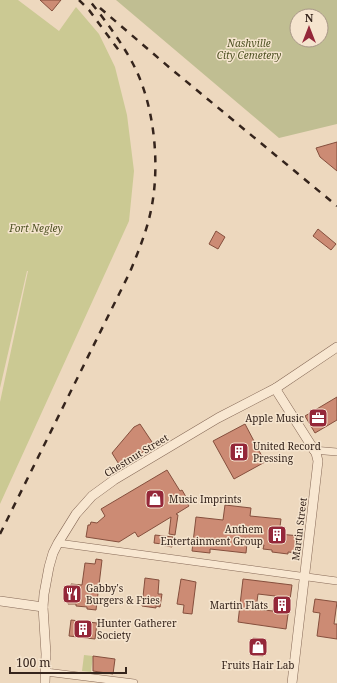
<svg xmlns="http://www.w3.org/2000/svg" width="337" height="683" font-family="'Noto Serif',serif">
  <rect width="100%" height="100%" fill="#edd8be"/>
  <g fill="#cbc993">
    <polygon points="0,0 18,0 59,31 76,7 99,34 115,67 127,115 134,171 129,221 0,504 0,402 28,271 27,271 0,388"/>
    <polygon points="84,655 93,656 91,672 82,671"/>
  </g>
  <path fill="#c0be92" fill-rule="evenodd" d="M116,0H337V124L279,138ZM297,16H321V40H297Z"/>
  <g fill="#cc8b74" stroke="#854f3d" fill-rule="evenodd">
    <polygon points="40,0 61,0 52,11"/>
    <polygon points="337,142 337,171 320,157 316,148"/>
    <polygon points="318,229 336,244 331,250 313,236"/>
    <polygon points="216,231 225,237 218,249 209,244"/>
    <polygon points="337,397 337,420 315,433 305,416"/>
    <polygon points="140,424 154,445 120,466 112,453 134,427"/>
    <polygon points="245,424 265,462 234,479 213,441"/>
    <polygon points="167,470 180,491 182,490 189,502 187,503 189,506 176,514 178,515 175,535 169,534 171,517 138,537 135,532 119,542 86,537 88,525 90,525 91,522 97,523 105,516 101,509"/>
    <polygon points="225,505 251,508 250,516 281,519 279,534 300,536 298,553 288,552 288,554 272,552 272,550 263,549 264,545 247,543 246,553 210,549 210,553 192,551 196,517 223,520"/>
    <polygon points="155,535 173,537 172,547 161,545 162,544 154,543"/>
    <polygon points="96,559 102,560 96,610 87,609 87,607 76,606 76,604 68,604 69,588 71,589 71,584 82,585 85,563 95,564"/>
    <polygon points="145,578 159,580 158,594 162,594 160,607 156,606 156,608 142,606"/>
    <polygon points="181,579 196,582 192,614 183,613 184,605 177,604"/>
    <path d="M243,579L292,585L286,629L238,622ZM258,594L275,596L273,611L256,609Z"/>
    <polygon points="315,599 337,602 334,624 337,624 337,639 317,636 320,613 313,612"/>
    <polygon points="71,620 97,623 95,639 69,636"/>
    <polygon points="253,638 265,639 263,656 251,655"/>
    <polygon points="93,656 115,659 113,674 93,671"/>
  </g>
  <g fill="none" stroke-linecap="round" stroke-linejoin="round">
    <g stroke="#866957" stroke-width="8">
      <g id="minor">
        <polyline points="313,450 337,452"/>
        <polyline points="58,543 337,581"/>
        <polyline points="46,672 134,683"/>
      </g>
    </g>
    <g stroke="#866957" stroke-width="10">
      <g id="tertiary">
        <polyline points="276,388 278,393 316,453 318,461 292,683"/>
        <polyline points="0,601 43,607"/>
        <polyline points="45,683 46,654 43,607 44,594 49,567 53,553 58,543 76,514 92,496 114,480 218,418 276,388 337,347"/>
      </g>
    </g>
    <use href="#minor" stroke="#f8e7d1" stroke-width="7"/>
    <use href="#tertiary" stroke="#f8e7d1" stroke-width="9"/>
    <g stroke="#35241c" stroke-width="2.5" stroke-dasharray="7 7" stroke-linecap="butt">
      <polyline points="79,0 89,10 120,52"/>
      <polyline points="100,8 170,68 337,206"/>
      <path d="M0,534L130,272C139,250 148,228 152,205C160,161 154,102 132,62C120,40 105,20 89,0"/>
    </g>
  </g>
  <defs>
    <g id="office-square" transform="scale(1)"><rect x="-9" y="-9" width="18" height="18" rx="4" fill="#942739" stroke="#f5e4ce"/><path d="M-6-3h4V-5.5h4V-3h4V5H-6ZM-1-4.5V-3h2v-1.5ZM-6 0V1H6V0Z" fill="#fff"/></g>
    <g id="building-square" transform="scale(1)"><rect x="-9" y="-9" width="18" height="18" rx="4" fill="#942739" stroke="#f5e4ce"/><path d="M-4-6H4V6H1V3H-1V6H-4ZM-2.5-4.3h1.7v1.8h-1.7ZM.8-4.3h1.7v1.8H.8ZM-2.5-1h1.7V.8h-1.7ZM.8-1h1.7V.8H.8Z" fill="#fff"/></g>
    <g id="shop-square" transform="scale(1)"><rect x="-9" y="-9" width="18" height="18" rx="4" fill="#942739" stroke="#f5e4ce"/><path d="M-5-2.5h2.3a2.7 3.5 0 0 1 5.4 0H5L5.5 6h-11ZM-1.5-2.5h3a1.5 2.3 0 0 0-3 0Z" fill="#fff"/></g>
    <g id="restaurant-square" transform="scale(1)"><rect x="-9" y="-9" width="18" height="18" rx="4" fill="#942739" stroke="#f5e4ce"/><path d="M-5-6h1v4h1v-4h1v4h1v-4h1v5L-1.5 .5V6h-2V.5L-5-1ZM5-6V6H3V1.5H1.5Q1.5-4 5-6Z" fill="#fff"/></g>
  </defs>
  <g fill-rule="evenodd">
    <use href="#office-square" x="318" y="418"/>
    <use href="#building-square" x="239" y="452"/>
    <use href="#shop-square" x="155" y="499"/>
    <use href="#building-square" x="277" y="535"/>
    <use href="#restaurant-square" x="72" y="594"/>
    <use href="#building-square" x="282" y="605"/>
    <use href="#building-square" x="83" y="629"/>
    <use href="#shop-square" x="258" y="647"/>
  </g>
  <g text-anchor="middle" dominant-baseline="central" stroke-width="3" stroke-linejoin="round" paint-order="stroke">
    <g font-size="10" font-style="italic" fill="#4d5122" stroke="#f5e4ce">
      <text x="249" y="43">Nashville<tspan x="249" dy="12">City Cemetery</tspan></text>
      <text x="36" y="228">Fort Negley</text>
    </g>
    <g font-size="10" fill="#35241c" stroke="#f5e4ce" text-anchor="start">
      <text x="304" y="418" text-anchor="end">Apple Music</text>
      <text x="253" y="446">United Record<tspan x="253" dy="12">Pressing</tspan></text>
      <text x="169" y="499">Music Imprints</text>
      <text x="263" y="529" text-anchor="end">Anthem<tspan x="263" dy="12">Entertainment Group</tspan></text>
      <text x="86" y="588">Gabby's<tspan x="86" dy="12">Burgers &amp; Fries</tspan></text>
      <text x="268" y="605" text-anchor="end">Martin Flats</text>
      <text x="97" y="623">Hunter Gatherer<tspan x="97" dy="12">Society</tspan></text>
      <text x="258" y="665" text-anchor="middle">Fruits Hair Lab</text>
    </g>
    <g font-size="10" fill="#35241c" stroke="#f5e4ce">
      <text transform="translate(136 455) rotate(-31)">Chestnut Street</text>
      <text transform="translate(299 529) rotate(-83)">Martin Street</text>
    </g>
  </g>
  <g transform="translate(309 28)"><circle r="19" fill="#f5e4ce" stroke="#a89787"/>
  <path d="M0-3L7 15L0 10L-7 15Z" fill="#942739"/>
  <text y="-6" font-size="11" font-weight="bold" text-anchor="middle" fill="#35241c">N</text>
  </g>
  <path d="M10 667v6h116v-6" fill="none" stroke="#35241c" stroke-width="2"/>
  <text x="16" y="667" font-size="12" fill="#35241c" stroke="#f5e4ce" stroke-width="3" paint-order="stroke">100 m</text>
</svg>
